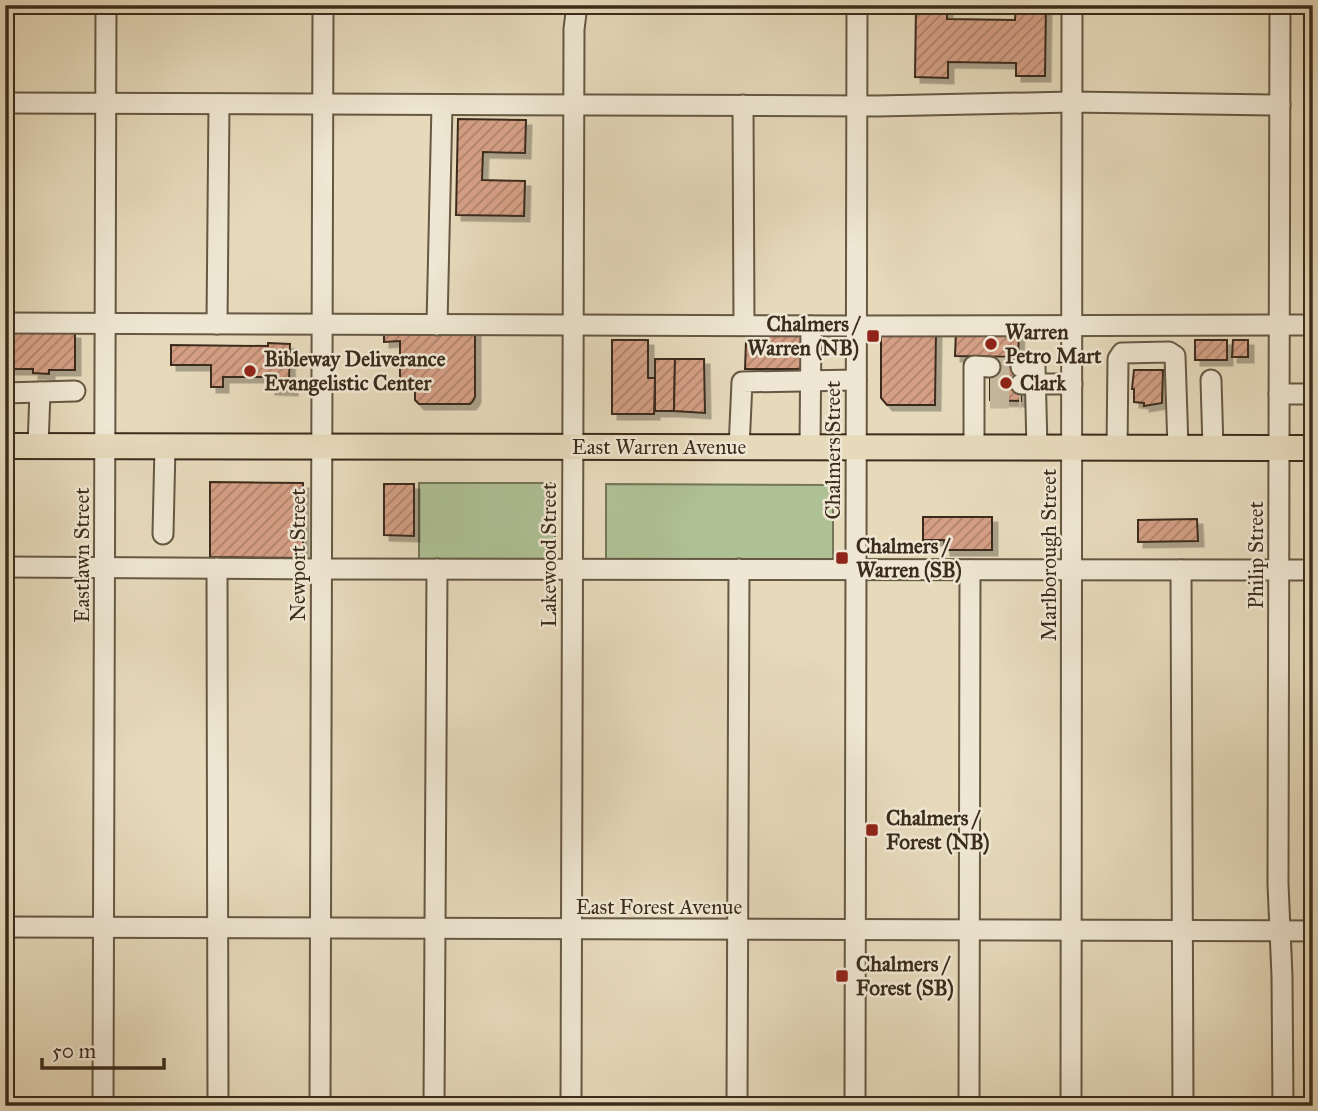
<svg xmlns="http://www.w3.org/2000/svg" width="1318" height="1111" font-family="'IM FELL Great Primer',serif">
  <defs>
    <pattern id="building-hatch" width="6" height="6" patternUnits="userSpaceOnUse" patternTransform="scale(1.75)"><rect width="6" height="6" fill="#d59f85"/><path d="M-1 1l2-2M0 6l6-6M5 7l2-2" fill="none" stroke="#ae826c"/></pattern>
    <filter id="shadow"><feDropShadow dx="5.5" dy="5.5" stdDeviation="0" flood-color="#0004"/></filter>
  </defs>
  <rect width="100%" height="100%" fill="#e6dabb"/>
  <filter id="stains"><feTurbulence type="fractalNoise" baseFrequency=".00286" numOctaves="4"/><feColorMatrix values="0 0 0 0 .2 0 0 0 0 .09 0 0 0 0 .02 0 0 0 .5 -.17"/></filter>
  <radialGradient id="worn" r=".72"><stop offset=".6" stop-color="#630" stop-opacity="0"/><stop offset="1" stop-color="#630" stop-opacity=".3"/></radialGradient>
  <g fill="#aec195" stroke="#747658" stroke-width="2">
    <rect x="419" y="483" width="136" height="77"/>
    <polygon points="606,484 833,485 833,561 606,561"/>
  </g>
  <g fill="url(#building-hatch)" stroke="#3b2c1b" stroke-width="2" filter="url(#shadow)">
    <polygon points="916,5 947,5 947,19 1015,20 1016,5 1046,5 1045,76 1016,76 1016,63 948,62 948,78 915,77"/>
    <polygon points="458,119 526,120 525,153 483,152 482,180 525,181 524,216 456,215"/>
    <polygon points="881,329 936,330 935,405 887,405 881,398"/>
    <polygon points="384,330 475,330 475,397 473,401 470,404 419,404 415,400 415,380 400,380 400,341 384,342"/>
    <polygon points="956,331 1019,333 1018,357 955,356"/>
    <polygon points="7,332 75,333 75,370 49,370 49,374 33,373 33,369 7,369"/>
    <polygon points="751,333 801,333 801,369 745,369 746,341 751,341"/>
    <polygon points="1304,338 1313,338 1313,385 1305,385"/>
    <polygon points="612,340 648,340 648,378 655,378 654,414 612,414"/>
    <rect x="1195" y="340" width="32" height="20"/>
    <polygon points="1233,340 1248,340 1248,357 1232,357"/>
    <polygon points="268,343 290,344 289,381 292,381 292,390 270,389 270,377 223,377 223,387 211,387 211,365 171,365 171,345 268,346"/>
    <polygon points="655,359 675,359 674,411 655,411"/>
    <polygon points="675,359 704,359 705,413 674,411"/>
    <polygon points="990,363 1021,363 1021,401 990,400"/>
    <polygon points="1134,370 1163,370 1162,403 1144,406 1144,403 1134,402 1134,389 1132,389"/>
    <polygon points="210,482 303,483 303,558 210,557"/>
    <polygon points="384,484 414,484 414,536 384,535"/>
    <polygon points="923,517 992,517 992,550 945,550 944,540 923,540"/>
    <polygon points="1197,519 1198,541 1138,542 1138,520"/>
  </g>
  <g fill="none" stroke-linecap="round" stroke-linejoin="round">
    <g stroke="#c4b79b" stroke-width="19" stroke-dasharray="19 10" stroke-linecap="butt">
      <polyline points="990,367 1021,367"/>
      <polyline points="990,384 1021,384"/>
      <polyline points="990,399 1021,399"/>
    </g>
    <g stroke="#665843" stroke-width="23">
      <g id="minor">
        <polyline points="1280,5 1278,884 1282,976 1283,1106"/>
        <polyline points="5,103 877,106 1072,102 1280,105"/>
        <polyline points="743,105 744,325"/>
        <polyline points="5,323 855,326 1313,325"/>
        <polyline points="217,324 219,104"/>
        <polyline points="437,325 442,105"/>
        <polyline points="1021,367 1035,367 1037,448"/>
        <polyline points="1211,380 1213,448"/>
        <polyline points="1021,384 1072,384"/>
        <polyline points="5,393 75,391"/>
        <polyline points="1279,394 1313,394"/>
        <polyline points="38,446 40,392"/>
        <polyline points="810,447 811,326"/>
        <polyline points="739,448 742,382 856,380"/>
        <polyline points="974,448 974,366 990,367"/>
        <polyline points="1117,448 1118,359 1122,353 1169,352 1175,356 1178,448"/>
        <polyline points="163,534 165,447"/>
        <polyline points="5,567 321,569 1313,570"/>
        <polyline points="217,568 218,1106"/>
        <polyline points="1181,570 1183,1106"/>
        <polyline points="5,927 1313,931"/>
        <polyline points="103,1106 106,5"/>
        <polyline points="320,1106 323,5"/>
        <polyline points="434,1106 437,569"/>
        <polyline points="571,1106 574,29 577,5"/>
        <polyline points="737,1106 739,569"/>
        <polyline points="855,1106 857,5"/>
        <polyline points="969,1106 970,570"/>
        <polyline points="1071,1106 1072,5"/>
      </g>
    </g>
    <g stroke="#3b2c1b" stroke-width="28">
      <polyline id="major" points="5,446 1313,448"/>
    </g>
    <use href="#minor" stroke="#efe7d3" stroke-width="19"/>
    <use href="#major" stroke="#e6dabb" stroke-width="24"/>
  </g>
  <g fill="#8f2418" stroke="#efe7d3" stroke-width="2.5">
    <rect x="866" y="329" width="14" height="14" rx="3.5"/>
    <circle cx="991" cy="344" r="7"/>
    <circle cx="250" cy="371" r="7"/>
    <circle cx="1006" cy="383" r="7"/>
    <rect x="835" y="551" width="14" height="14" rx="3.5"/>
    <rect x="865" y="823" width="14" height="14" rx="3.5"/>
    <rect x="835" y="969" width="14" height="14" rx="3.5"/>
  </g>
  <g text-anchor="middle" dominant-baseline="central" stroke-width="5" stroke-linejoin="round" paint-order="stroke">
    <g font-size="21" font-weight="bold" fill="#3b2c1b" stroke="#efe7d3" text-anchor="start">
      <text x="859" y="324" text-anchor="end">Chalmers /<tspan x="859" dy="24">Warren (NB)</tspan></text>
      <text x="1005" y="332">Warren<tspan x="1005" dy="24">Petro Mart</tspan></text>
      <text x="264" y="359">Bibleway Deliverance<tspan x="264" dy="24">Evangelistic Center</tspan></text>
      <text x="1020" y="383">Clark</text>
      <text x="856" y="546">Chalmers /<tspan x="856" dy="24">Warren (SB)</tspan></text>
      <text x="886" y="818">Chalmers /<tspan x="886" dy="24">Forest (NB)</tspan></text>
      <text x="856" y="964">Chalmers /<tspan x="856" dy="24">Forest (SB)</tspan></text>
    </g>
    <g font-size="21" fill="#3b2c1b" stroke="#efe7d3">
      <text x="659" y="447">East Warren Avenue</text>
      <text transform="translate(833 450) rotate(-90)">Chalmers Street</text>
      <text transform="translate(82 555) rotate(-90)">Eastlawn Street</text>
      <text transform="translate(298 555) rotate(-90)">Newport Street</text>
      <text transform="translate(549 555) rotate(-90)">Lakewood Street</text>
      <text transform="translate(1049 555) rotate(-90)">Marlborough Street</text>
      <text transform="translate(1256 555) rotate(-90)">Philip Street</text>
      <text x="659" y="907">East Forest Avenue</text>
    </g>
  </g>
  <rect width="1318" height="1111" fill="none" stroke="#e6dabb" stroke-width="28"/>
  <rect x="7" y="7" width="1304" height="1097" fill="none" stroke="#3b2c1b" stroke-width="3.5"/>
  <rect x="14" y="14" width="1290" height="1083" fill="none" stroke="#3b2c1b" stroke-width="2"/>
  <path d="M42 1058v10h122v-10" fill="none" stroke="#3b2c1b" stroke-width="3.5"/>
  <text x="52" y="1058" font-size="21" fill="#3b2c1b" stroke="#efe7d3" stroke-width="5" paint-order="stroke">50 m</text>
  <rect width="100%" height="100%" filter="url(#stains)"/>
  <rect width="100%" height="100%" fill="url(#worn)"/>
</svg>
